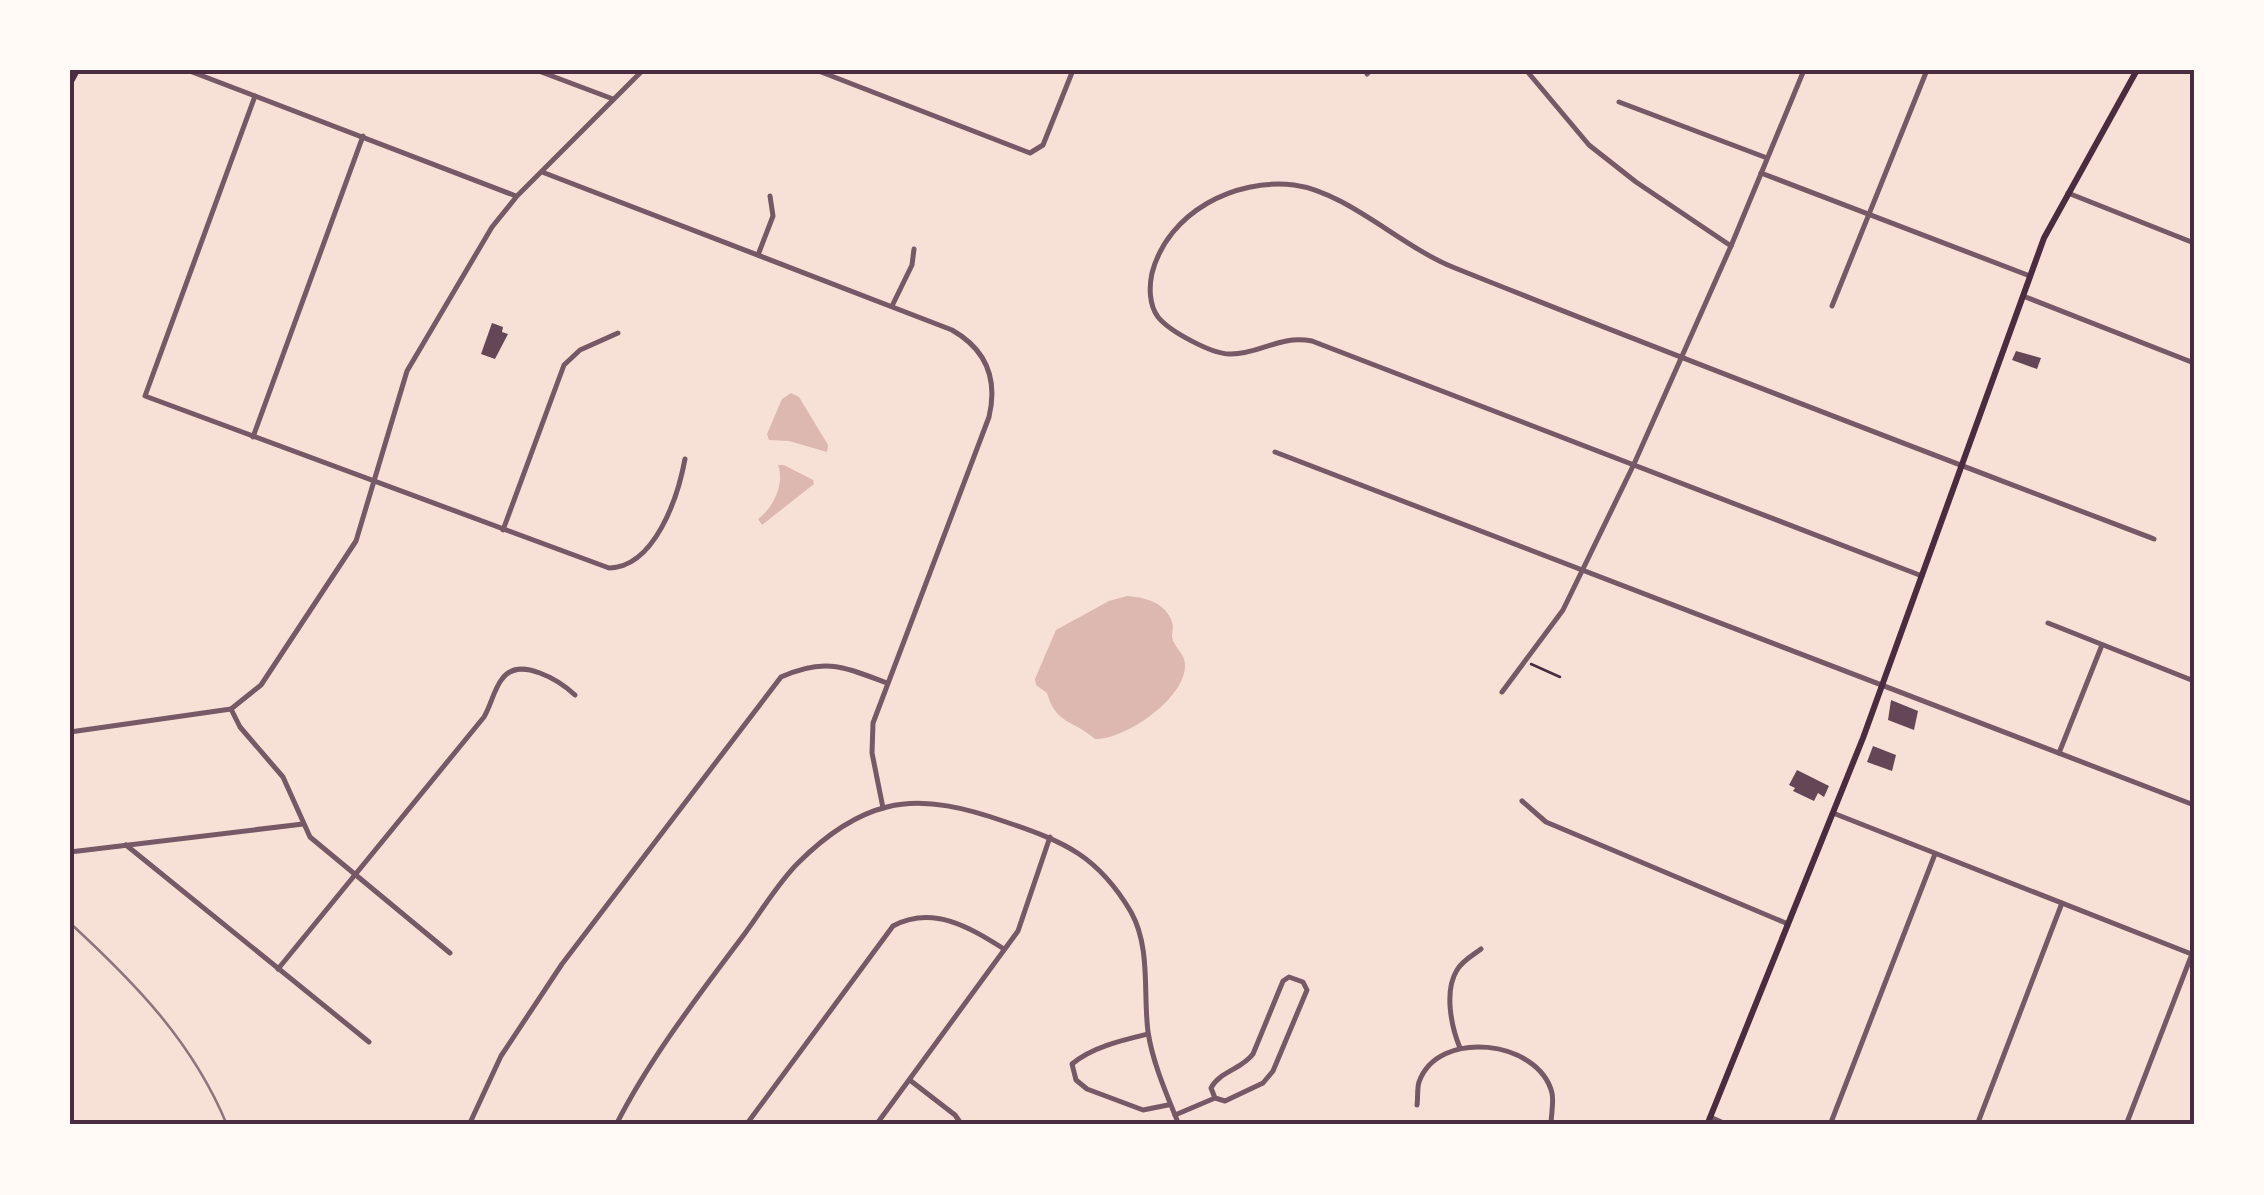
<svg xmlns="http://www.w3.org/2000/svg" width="2264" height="1195" font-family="Montserrat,sans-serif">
  <rect width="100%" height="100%" fill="#f7e1d7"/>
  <g fill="#dcb8b0">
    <polygon points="791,393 799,397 828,445 827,452 789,441 769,440 767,434 782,399"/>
    <path d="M778,465H784L813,480L814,484L762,525L758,519C773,508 785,484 778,465Z"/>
    <path d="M1127,596C1145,597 1166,603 1172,622C1174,627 1172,632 1172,637C1174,648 1185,653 1185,665C1186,698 1125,740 1095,739C1074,720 1056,725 1047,693L1036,685L1035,679L1056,630L1109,601Z"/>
  </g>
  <g fill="#644757">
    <polygon points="492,323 503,327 502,332 508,334 495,359 481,354"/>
    <polygon points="2016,351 2041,358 2037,369 2012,360"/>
    <polygon points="1891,700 1918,711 1914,730 1888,720"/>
    <polygon points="1873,746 1896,755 1892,771 1867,762"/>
    <polygon points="1797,770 1829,786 1824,797 1818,793 1814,801 1793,791 1795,788 1789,785"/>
  </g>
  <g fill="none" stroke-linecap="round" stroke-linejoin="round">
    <polyline stroke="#4a2c40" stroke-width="2.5" points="1531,664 1560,677"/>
    <g stroke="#755966" stroke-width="5">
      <polyline points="187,70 516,196"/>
      <polyline points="536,70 613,99"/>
      <polyline points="816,70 1030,153 1043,145 1073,70"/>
      <polyline points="1526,70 1589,145 1636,182 1731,246"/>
      <polyline points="1367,74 1371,70"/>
      <path d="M255,96L145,396L609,568C655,567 678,497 685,459"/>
      <polyline points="1619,102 1767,158"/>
      <path d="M542,172L952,330C987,350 998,379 989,417L873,723L872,753L883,808"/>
      <polyline points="1761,173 2030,276"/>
      <polyline points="2068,193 2194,243"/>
      <polyline points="758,255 773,216 770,196"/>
      <polyline points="2023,296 2194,363"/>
      <polyline points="892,306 912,265 914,249"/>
      <polyline points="1832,306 1927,70"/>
      <polyline points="253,437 363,136"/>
      <polyline points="1275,452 2194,805"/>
      <polyline points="503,530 564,365 580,350 618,333"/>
      <path d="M1922,576L1312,341C1278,335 1261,354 1231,354C1213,355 1169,331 1158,317C1149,305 1149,287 1152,273C1168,212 1235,178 1294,185C1347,192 1403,248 1455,268C1687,361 1921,450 2154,539"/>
      <polyline points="2048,623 2194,681"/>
      <polyline points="1502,692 1563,610 1634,464 1731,246 1804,70"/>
      <polyline points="231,709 240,727 283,777 310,837 450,953"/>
      <polyline points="70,732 231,709 261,685 356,541 407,371 492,227 517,196 643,70"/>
      <polyline points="2059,753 2102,645"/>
      <polyline points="1522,801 1546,822 1788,924"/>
      <polyline points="1833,813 2194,955"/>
      <polyline points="126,845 369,1042"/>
      <polyline points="70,852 303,824"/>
      <path d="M278,969L484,717C491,705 494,689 502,679C519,655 560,681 575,695"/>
      <path d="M1148,1034C1123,1040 1092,1047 1072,1064L1076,1080L1087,1089L1143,1110L1168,1105"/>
      <path d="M1460,1048C1451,1026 1444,991 1457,970C1462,961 1473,955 1481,949"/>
      <polyline points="911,1081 955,1115 962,1125"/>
      <path d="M1417,1105C1418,1099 1417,1088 1419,1082C1438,1028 1539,1040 1552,1093C1554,1103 1551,1115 1551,1125"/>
      <path d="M1175,1115L1215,1098L1225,1101L1263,1083L1273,1071L1307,990L1303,982L1289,977L1283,981L1253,1054C1242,1069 1219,1072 1211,1088L1215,1098"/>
      <polyline points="1710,1117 1728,1125"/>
      <path d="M469,1125L501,1056L562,964L781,677C825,657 844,667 887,683"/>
      <path d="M616,1125C650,1058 698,996 743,936C761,912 777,884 798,863C822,839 854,815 887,807C926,797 969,809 1006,822C1065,842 1098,856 1131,912C1151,948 1143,993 1148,1032C1153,1064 1167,1095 1179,1125"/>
      <path d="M746,1125L893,926C933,905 969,927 1004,949"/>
      <polyline points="876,1125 1018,931 1050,837"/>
      <polyline points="1830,1125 1935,854"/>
      <polyline points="1977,1125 2062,903"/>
      <polyline points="2126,1125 2192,954"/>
    </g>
    <polyline stroke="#4a2c40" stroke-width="6" points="1707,1125 1863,738 2044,238 2137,70"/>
    <polyline stroke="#4a2c40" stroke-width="8" points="70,81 76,70"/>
    <path stroke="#8f747c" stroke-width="2.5" d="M70,923C135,983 193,1042 227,1125"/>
  </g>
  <rect width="2264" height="1195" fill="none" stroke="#fffaf5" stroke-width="145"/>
  <rect x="72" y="72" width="2120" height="1050" fill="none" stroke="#4a2c40" stroke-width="4"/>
</svg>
